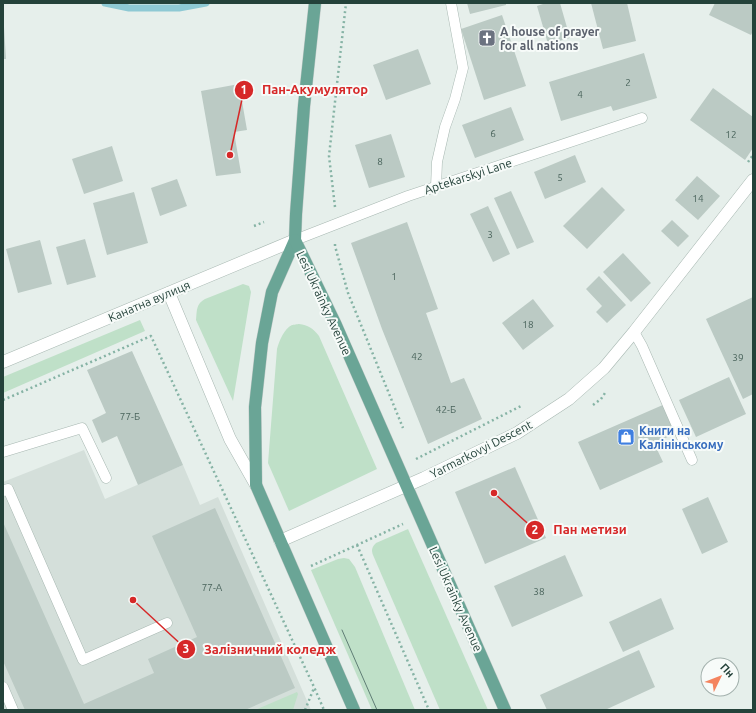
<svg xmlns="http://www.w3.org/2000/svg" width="756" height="713" font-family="Ubuntu,sans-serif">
  <rect width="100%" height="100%" fill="#e6efeb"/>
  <polygon fill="#d4dfda" points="84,450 105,499 183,465 200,505 218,497 311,710 3,710 3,482"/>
  <g fill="#bfe0c8">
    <path d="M243,284L249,286L251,292L233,401L196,320C197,310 196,304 205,299Z"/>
    <polygon points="140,320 145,331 3,393 3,377"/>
    <path d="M299,324C308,325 313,328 319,336L377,469L289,511L268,463L277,349C279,341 284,329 292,325C293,325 298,324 299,324Z"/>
    <path d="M408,529L488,710H440L373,555C371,550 372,547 376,543Z"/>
    <polygon points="344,558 349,559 355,567 415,710 372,710 311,570 338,559"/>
    <polygon points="297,692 298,694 293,710 255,710"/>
  </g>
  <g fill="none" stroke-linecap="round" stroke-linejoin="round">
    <polyline stroke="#8ec9d4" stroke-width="7" points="105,3 129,8 179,8 206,3"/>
  </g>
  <g fill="#bbcac4">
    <polygon points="467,3 506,3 506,5 470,14"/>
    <polygon points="546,3 560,3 570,38 548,44 537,6"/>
    <polygon points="591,3 627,3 636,41 603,49"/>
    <polygon points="715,3 753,3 753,31 751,35 709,15"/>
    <polygon points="502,15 526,86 484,100 461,29"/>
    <polygon points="3,27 4,27 6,59 3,59"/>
    <polygon points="418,49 431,84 386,100 373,65"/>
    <polygon points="644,53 657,98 613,111 611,106 561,121 549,82"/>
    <polygon points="239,84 247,130 234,132 241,173 216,176 201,91"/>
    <polygon points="713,88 753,117 753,148 745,160 690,120"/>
    <polygon points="511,107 524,140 475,158 462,125"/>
    <polygon points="391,134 405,177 369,188 355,145"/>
    <polygon points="112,146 123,181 84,194 72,159"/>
    <polygon points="575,155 586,182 545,199 534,172"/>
    <polygon points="697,176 720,196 698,220 675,200"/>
    <polygon points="177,179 187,206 160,216 151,188"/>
    <polygon points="602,187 625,210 587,249 563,226"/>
    <polygon points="511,191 534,242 517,249 494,198"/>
    <polygon points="134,192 148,243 107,255 93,203"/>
    <polygon points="488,206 510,254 493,262 470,214"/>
    <polygon points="672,220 689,236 678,247 661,231"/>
    <polygon points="407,222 438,309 426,313 451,383 464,378 482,419 428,444 382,329 351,243"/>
    <polygon points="85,239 96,277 67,285 56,247"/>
    <polygon points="40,240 52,284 18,293 6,249"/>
    <polygon points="623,253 651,283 631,302 603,272"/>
    <polygon points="599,276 626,305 607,323 596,312 602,306 586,289"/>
    <polygon points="753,297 753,394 743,399 706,319"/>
    <polygon points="533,299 554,326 523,350 502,323"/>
    <polygon points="132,351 183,465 138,485 117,436 102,443 92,420 106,413 87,370"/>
    <polygon points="729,377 746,414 696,437 679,400"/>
    <polygon points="665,404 677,433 654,443 663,462 600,490 578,442"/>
    <polygon points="515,467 546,538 485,564 455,492"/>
    <polygon points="708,497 728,542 702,554 682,509"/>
    <polygon points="215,508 295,688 245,710 25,710 3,661 3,522 84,704 154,673 148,659 197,637 152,536"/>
    <polygon points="565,555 583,596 512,627 494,586"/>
    <polygon points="661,598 674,629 623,652 609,622"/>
    <polygon points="639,650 655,687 605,710 547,710 540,695"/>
  </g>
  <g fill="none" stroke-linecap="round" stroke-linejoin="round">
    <g stroke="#a8b8b2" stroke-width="11">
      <g id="service">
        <polyline points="436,187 437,162 445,127 455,99 463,68 451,3"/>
        <polyline points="295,240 408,196 642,118"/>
        <polyline points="634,332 642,346 692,460"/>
        <polyline points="3,452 82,428 106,478"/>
        <polyline points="3,491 8,489 83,660 167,623"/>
        <polyline points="3,687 13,710"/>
      </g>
    </g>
    <g stroke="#a8b8b2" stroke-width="13">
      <g id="minor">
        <polyline points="169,293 230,439 256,485"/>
        <polyline points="3,362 295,240"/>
        <polyline points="280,541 424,478 517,433 569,399 604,368 634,332 753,180"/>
      </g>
    </g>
    <g stroke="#c2cac8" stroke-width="13">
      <g id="primary">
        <polyline points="315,3 304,106 296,214 295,240 272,292 262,343 255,407 256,485 354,710"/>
        <polyline points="295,240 335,323 505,710"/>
      </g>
    </g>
    <g stroke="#86b3a5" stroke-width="2.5" stroke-dasharray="2 3" stroke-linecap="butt">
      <polyline points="748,162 753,155"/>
      <polyline points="335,207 329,156 346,3"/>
      <polyline points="254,226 264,222"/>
      <polyline points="335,244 335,246 348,293 403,428"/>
      <polyline points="3,400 151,336 314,687 324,710"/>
      <polyline points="593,405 601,399 605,393"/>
      <polyline points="416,459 523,405"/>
      <polyline points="357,545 429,710"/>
      <polyline points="311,566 403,524"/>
      <polyline points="305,710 314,688"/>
    </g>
    <use href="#service" stroke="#fff" stroke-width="10"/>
    <use href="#minor" stroke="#fff" stroke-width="12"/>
    <use href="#primary" stroke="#6aa596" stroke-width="12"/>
    <polyline stroke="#5f7d75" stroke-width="1" points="342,630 377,710"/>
  </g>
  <defs>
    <g id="church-square" transform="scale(0.9)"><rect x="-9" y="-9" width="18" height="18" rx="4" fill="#6b7280" stroke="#f7fbf9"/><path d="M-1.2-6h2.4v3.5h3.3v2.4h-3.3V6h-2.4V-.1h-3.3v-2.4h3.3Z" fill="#fff"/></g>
    <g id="shop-square" transform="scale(0.9)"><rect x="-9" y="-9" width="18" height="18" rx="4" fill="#3f7fe0" stroke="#f7fbf9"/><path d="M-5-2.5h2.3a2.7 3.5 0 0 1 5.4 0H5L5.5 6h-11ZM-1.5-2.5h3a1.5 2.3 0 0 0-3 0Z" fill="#fff"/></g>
  </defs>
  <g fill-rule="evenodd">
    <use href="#church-square" x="487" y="38"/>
    <use href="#shop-square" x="626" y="437"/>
  </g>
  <g text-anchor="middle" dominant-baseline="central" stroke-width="4" stroke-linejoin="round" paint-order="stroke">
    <g font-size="10" fill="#4a645c">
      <text x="628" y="82">2</text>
      <text x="580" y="94">4</text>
      <text x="493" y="133">6</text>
      <text x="731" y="134">12</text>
      <text x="380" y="161">8</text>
      <text x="560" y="177">5</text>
      <text x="698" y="198">14</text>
      <text x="490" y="234">3</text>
      <text x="394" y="276">1</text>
      <text x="528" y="324">18</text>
      <text x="417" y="356">42</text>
      <text x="738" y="357">39</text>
      <text x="446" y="409">42-Б</text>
      <text x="130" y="416">77-Б</text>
      <text x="212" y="587">77-А</text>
      <text x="539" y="591">38</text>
    </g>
    <g font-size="12" font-weight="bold" fill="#5b616d" stroke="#f7fbf9" text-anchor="start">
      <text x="500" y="31">A house of prayer<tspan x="500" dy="14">for all nations</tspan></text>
    </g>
    <g font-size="12" fill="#24423a" stroke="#f7fbf9">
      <text transform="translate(468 176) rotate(-18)">Aptekarskyi Lane</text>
      <text transform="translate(149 301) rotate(-23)">Канатна вулиця</text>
      <text transform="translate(324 303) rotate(65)">Lesi Ukrainky Avenue</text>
      <text transform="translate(481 449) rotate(-27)">Yarmarkovyi Descent</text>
      <text transform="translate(456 599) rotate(66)">Lesi Ukrainky Avenue</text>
    </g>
    <g font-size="12" font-weight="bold" fill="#366cbe" stroke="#f7fbf9" text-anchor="start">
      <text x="639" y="430">Книги на<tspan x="639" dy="14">Калінінському</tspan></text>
    </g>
  </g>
  <path fill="none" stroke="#d62828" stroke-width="1.5" d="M230 155L244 90M494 493L535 530M133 600L186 649"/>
  <g fill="#d62828" stroke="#f7fbf9" stroke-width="1.5">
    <circle cx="230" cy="155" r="4"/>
    <circle cx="494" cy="493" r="4"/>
    <circle cx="133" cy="600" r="4"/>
    <circle cx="244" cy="90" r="10"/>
    <circle cx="535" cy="530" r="10"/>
    <circle cx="186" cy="649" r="10"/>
  </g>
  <g font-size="12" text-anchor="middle" font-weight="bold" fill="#fff">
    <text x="244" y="94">1</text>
    <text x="535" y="534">2</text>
    <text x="186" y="653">3</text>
  </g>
  <g font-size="13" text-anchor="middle" font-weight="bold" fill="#d62828" stroke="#f7fbf9" stroke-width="4" stroke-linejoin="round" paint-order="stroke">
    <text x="315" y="94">Пан-Акумулятор</text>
    <text x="590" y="534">Пан метизи</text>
    <text x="270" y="654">Залізничний коледж</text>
  </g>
  <rect width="756" height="713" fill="none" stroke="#24423a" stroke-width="8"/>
  <g transform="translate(720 677) rotate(47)"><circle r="19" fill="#f7fbf9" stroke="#a3b1ad"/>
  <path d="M0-3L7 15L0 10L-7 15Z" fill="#f4845f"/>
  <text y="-6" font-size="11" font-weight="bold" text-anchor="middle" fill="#24423a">Пн</text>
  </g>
</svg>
